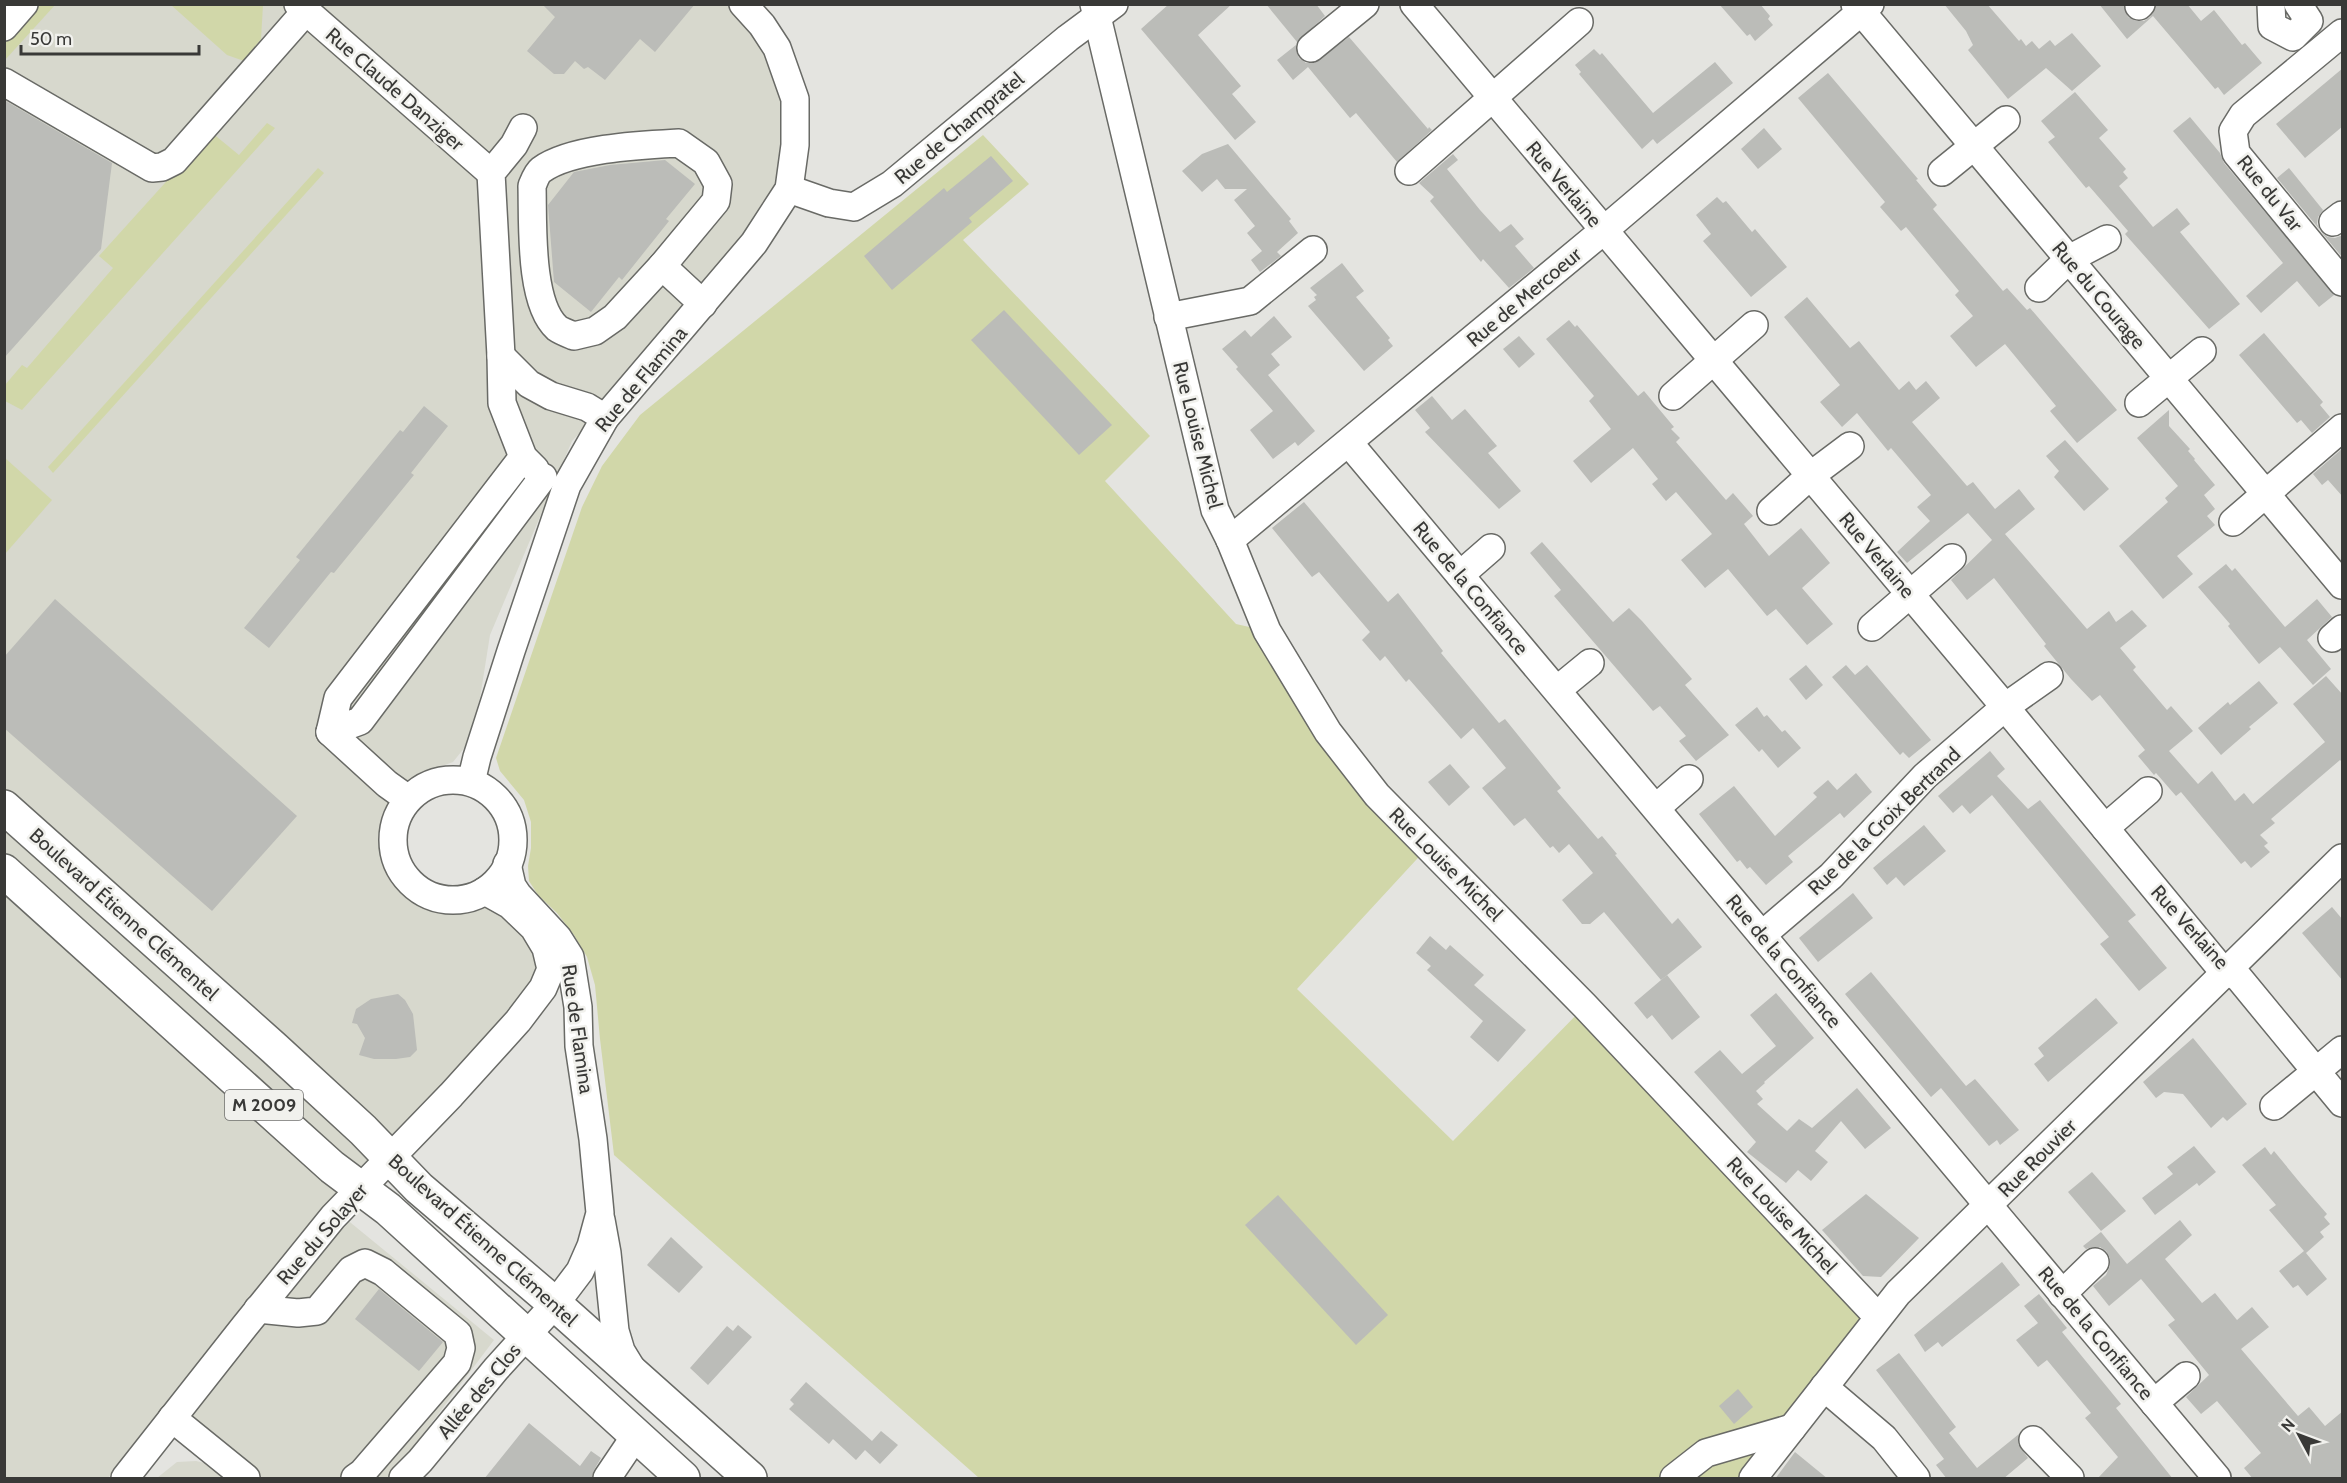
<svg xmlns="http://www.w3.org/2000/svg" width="2347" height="1483" font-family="Cabin,sans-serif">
  <rect width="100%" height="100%" fill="#e4e4e0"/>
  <g fill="#d7d8cd">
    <polygon points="5,5 743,5 777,48 789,189 703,304 572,441 490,635 480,698 465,747 453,762 423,773 407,784 388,811 381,837 385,868 402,889 431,907 460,910 492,903 533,940 540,973 526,995 406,1131 329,1205 494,1340 393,1474 387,1478 263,1478 170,1404 108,1478 5,1478"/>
    <polygon points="196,1461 213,1465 229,1478 157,1478 177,1462"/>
  </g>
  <g fill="#d1d7a9">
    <polygon points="35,5 55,5 5,60 5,39"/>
    <polygon points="171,5 263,5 261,39 244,61 227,55"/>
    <polygon points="267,123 275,128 22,410 5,401 5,385 22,365 27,368 113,268 99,256 211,132 239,155"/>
    <polygon points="983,135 1029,184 963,240 1150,436 1105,481 1236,624 1267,631 1428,847 1297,989 1453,1141 1585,1006 1878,1317 1753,1478 979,1478 614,1155 600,1039 595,985 587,957 574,935 557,913 538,895 529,881 528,866 531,848 531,822 524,800 500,771 496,758 582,507 602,466 640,415"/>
    <polygon points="318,168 324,173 53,473 48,467"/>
    <polygon points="5,458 52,500 5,554"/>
  </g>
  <g fill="#bbbcb8">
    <polygon points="542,4 695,4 655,52 640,39 605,80 588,67 584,69 575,61 564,74 554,74 527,51 555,17"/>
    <polygon points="1169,4 1232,4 1198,35 1241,86 1232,94 1256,122 1235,140 1141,29"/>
    <polygon points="1266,4 1316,4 1325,16 1297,42"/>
    <polygon points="1719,4 1760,4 1770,16 1768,19 1773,25 1755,41 1750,34 1747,36"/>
    <polygon points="1944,4 1987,4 2019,41 2021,39 2026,46 2032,41 2039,49 2050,40 2055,46 2072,33 2101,66 2072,91 2046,68 2008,99 1968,50 1973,45 1966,31"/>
    <polygon points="2099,4 2124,4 2128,17 2136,21 2144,21 2150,17 2156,4 2187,4 2201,21 2214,10 2242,45 2245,43 2262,63 2224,95 2218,87 2215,89 2153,16 2127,39"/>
    <polygon points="1349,37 1428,129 1429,127 1432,130 1397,162 1356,113 1350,118 1308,67 1293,80 1277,60 1296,45 1296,51 1299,58 1306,63 1314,63"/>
    <polygon points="1594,49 1600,55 1602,53 1653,113 1715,62 1733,83 1657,144 1653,139 1642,149 1579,74 1581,72 1575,65"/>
    <polygon points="2343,68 2343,126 2305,158 2276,124"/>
    <polygon points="1828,73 1918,179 1916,180 1937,205 1933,209 2003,291 2007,288 2027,310 2030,308 2117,410 2077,443 2050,411 2056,406 2005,344 1976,367 1950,336 1973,316 1955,295 1959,291 1906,227 1901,231 1880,207 1885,202 1798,98"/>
    <polygon points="2075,92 2108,130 2099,138 2126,169 2123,172 2128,178 2119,186 2153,227 2177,208 2190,224 2180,232 2240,304 2209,329 2125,234 2128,231 2089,186 2086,188 2048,142 2055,137 2041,121"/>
    <polygon points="4,100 112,163 101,249 4,358"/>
    <polygon points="2190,117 2220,153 2224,163 2334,295 2319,307 2297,281 2261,313 2246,296 2283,263 2173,131"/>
    <polygon points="1764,128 1782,149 1758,169 1741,149"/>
    <polygon points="1228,144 1291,219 1289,221 1298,233 1277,252 1281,256 1260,272 1251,260 1262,251 1247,233 1255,226 1234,200 1247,189 1225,189 1217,179 1202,192 1182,171 1202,154"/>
    <polygon points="1453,154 1458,160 1447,169 1480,210 1500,232 1511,224 1524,239 1515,246 1534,268 1509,288 1483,259 1481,262 1430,201 1434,197 1419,183"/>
    <polygon points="991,156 1013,181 969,218 972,222 892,290 864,256 944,188 947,192"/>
    <polygon points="665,160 695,184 666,219 669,221 622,280 619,277 591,312 554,282 548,205 574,172 610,165"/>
    <polygon points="2289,168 2323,210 2318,217 2317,224 2320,230 2277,178"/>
    <polygon points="1717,197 1723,203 1726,201 1752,232 1755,229 1787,267 1751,297 1703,241 1711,234 1696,215"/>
    <polygon points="2322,233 2328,237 2335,238 2343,235 2343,258"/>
    <polygon points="1342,263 1364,291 1356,297 1390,338 1388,340 1393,346 1364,371 1308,306 1316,300 1314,297 1317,295 1310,288"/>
    <polygon points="1807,297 1850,348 1859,341 1899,390 1909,381 1916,390 1926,381 1940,398 1912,422 1967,486 1973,482 1995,509 2019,489 2035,509 2005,534 2087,629 2109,611 2116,622 2132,610 2147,626 2120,648 2136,667 2133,670 2167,710 2171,706 2193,731 2169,751 2198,784 2212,771 2235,801 2244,793 2253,804 2325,742 2293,704 2326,676 2343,695 2343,763 2340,760 2271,819 2275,823 2260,835 2268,843 2264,846 2270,852 2251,868 2245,861 2241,864 2181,792 2176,796 2156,773 2154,775 2138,756 2145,750 2100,695 2092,701 2071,679 2044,646 2046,644 1994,578 1967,600 1951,580 1992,540 1968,513 1907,563 1897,552 1930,521 1917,507 1931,495 1891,448 1888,451 1857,413 1842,427 1820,402 1840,385 1784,317"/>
    <polygon points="1004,310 1112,425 1079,455 971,340"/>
    <polygon points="1274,316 1292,337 1271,354 1280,365 1268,375 1315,431 1298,446 1295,442 1273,459 1250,430 1273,411 1236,369 1238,367 1222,349 1245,330 1251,337"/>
    <polygon points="1569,320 1575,327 1577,325 1638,396 1644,391 1674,427 1671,429 1680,438 1676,442 1726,500 1733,493 1753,516 1744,524 1769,556 1801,528 1830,563 1802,588 1833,624 1807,645 1776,609 1767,616 1728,569 1705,588 1681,560 1712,534 1676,492 1666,501 1652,484 1658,479 1633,448 1591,483 1573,461 1611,429 1589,401 1594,396 1546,339"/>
    <polygon points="2264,333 2323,402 2320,405 2330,417 2312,433 2301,420 2297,423 2239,355"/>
    <polygon points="1519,336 1535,354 1519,368 1503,349"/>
    <polygon points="1432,396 1452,420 1465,409 1497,446 1488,453 1521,491 1499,509 1425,432 1430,428 1415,410"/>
    <polygon points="424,406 448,426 411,473 414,475 334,573 331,572 269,648 244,628 300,560 296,557 400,430 403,432"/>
    <polygon points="2169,410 2169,426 2190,449 2188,451 2195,459 2194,460 2215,485 2204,495 2215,509 2207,516 2215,525 2177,556 2193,574 2163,599 2119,546 2168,502 2165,498 2178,486 2137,438"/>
    <polygon points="2065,440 2109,489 2084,511 2054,477 2059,471 2046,456"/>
    <polygon points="2343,448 2343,497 2328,480 2322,485 2313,474"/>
    <polygon points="1304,502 1388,602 1398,593 1443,651 1441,653 1499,723 1505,719 1561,788 1557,791 1598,839 1602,836 1617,854 1615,855 1672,924 1678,918 1702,947 1661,980 1604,912 1590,924 1582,924 1562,900 1593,873 1569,844 1559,853 1553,846 1550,848 1525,818 1514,826 1482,788 1506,768 1473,728 1461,739 1409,679 1406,682 1385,656 1380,661 1362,640 1370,632 1319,572 1312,577 1272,528"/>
    <polygon points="1542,542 1613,622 1629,608 1642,621 1692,679 1685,685 1729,735 1696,761 1679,741 1686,736 1660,706 1653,711 1554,596 1561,590 1530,553"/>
    <polygon points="2226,564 2232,571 2235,568 2285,627 2317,599 2332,617 2307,640 2331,669 2313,685 2280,647 2259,664 2228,626 2230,624 2198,587"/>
    <polygon points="55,599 297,816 212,911 4,728 4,657"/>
    <polygon points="1806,665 1823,685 1806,700 1789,679"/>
    <polygon points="1846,665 1855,675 1867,665 1931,740 1909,758 1903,752 1900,755 1832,677"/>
    <polygon points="2259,681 2278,703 2249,727 2251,729 2221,755 2198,728 2228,702 2230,705"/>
    <polygon points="1757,707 1764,717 1767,715 1782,732 1785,730 1801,748 1778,768 1762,749 1759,752 1735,725"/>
    <polygon points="1990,751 2005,769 1997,776 2028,809 2040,800 2136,915 2128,921 2167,968 2139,991 2100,944 2109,937 1992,795 1970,814 1962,805 1953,813 1938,796"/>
    <polygon points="1450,764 1470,787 1449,806 1428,782"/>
    <polygon points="1856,773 1872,792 1844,818 1840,813 1788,856 1793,862 1766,885 1750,867 1747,869 1740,860 1737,862 1699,814 1734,786 1775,836 1817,797 1813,793 1828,780 1837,790"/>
    <polygon points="1924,825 1946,851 1904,886 1896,877 1887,885 1873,868"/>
    <polygon points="1853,893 1873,918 1818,962 1799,938"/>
    <polygon points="2332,907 2343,920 2343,981 2302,933"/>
    <polygon points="1430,936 1446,950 1450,945 1484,975 1474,985 1526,1030 1498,1062 1470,1037 1483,1021 1427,970 1431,966 1416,953"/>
    <polygon points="1871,972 1966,1086 1975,1079 2019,1130 2000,1145 1997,1140 1989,1146 1941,1088 1931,1097 1845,994"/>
    <polygon points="1667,975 1700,1017 1672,1040 1652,1015 1647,1019 1634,1003"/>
    <polygon points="1776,993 1814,1038 1764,1082 1765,1083 1756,1091 1763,1099 1757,1104 1787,1131 1799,1119 1812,1128 1857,1088 1891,1128 1865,1149 1841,1121 1815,1151 1828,1162 1811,1181 1798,1170 1786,1183 1747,1152 1756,1142 1694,1072 1720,1050 1742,1074 1776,1046 1750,1015"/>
    <polygon points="398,994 405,1000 413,1014 417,1050 410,1057 396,1059 374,1059 359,1055 365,1038 357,1024 352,1023 356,1009 371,999"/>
    <polygon points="2096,998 2118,1023 2048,1082 2034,1064 2044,1056 2038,1048"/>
    <polygon points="2193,1038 2247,1104 2227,1121 2223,1117 2211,1128 2183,1094 2164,1092 2156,1098 2143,1082"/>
    <polygon points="2194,1146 2216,1172 2199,1186 2197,1183 2155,1215 2142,1198 2173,1174 2167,1167"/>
    <polygon points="2265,1147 2271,1155 2274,1151 2301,1184 2327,1214 2324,1217 2330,1224 2320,1232 2324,1237 2306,1253 2327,1279 2307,1296 2298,1285 2293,1288 2279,1271 2304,1251 2269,1210 2276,1205 2242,1165"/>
    <polygon points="2092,1172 2126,1211 2101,1231 2068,1192"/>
    <polygon points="1866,1194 1919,1238 1881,1277 1863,1276 1822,1230"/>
    <polygon points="1278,1195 1388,1315 1356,1345 1245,1225"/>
    <polygon points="2180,1220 2192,1235 2165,1259 2202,1303 2215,1293 2237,1320 2252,1307 2269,1327 2241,1349 2298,1416 2309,1407 2325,1426 2343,1411 2343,1479 2253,1479 2244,1468 2261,1453 2217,1401 2201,1414 2186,1397 2209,1375 2168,1325 2175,1320 2141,1279 2109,1306 2093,1286 2106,1275 2110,1266 2110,1258 2106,1251 2100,1247 2092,1247 2086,1249 2083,1246 2101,1232 2127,1264"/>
    <polygon points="671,1237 703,1267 679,1293 647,1265"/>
    <polygon points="2002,1262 2020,1285 1942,1347 1938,1342 1925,1352 1914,1335"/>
    <polygon points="379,1289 443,1342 419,1371 355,1319"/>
    <polygon points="2039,1294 2067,1328 2062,1332 2121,1404 2116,1408 2173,1479 2097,1479 2118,1457 2085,1418 2091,1413 2047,1360 2038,1367 2016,1340 2038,1323 2024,1306"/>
    <polygon points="738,1325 752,1337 708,1385 690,1368 727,1326 733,1331"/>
    <polygon points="1899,1353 1956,1427 1949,1433 1977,1468 2019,1434 2018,1444 2028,1458 2003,1479 1947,1479 1936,1465 1944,1459 1876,1370"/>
    <polygon points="806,1382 872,1441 881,1431 898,1445 880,1464 865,1450 856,1460 833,1439 829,1444 789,1409 794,1404 790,1400"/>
    <polygon points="1738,1389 1753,1407 1734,1424 1719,1406"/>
    <polygon points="529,1423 580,1466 591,1451 601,1458 594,1470 592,1479 484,1479"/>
    <polygon points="1795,1452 1828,1479 1775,1479"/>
  </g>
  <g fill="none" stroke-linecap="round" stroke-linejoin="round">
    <g stroke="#696a66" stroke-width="30">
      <g id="minor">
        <polyline points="298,4 491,173"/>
        <polyline points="1094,4 1215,510 1230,540 1267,631 1328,732 1377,795 1585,1006 1878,1317"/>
        <polyline points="1414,4 2005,707 2218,965 2239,978 2342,1103"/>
        <polyline points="1855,4 2342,585"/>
        <polyline points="2271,4 2272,26 2293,37 2309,21 2298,4"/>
        <polyline points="2139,6 2141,4"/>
        <polyline points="4,27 24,4"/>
        <polyline points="1311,48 1365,4"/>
        <polyline points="4,82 152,168 162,167 174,161 306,11"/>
        <polyline points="523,128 514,145 491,173 501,356 502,403 523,457 535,469"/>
        <path d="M679,143L706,162L718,184L716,201L662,266L615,317L595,331L574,336C569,334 561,331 557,328C529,303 533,222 532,186C534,181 537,173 541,170C571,148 642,145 679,143Z"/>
        <polyline points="1409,171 1579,22"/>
        <polyline points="1942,172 2006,120"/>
        <polyline points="789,189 829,203 854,207 892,184 1068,38 1114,4"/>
        <polyline points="2333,222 2342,215"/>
        <polyline points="662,266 703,304"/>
        <polyline points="2342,282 2236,153 2233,131 2243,115 2342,33"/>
        <polyline points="2039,288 2069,259 2107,239"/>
        <polyline points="1168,317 1250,301 1313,250"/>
        <polyline points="501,356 529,384 551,396 587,407 605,418"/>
        <polyline points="1673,396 1754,325"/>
        <polyline points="2139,403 2202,351"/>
        <polyline points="1349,443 2217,1478"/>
        <polyline points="523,457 338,698 330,732 360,721 543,477"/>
        <polyline points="1771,511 1810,476 1850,446"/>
        <polyline points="2233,522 2342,428"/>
        <polyline points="1230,540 1603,231 1870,4"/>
        <polyline points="1460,575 1491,548"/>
        <polyline points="1872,627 1952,558"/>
        <polyline points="2332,638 2342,629"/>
        <polyline points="1557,690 1590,663"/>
        <polyline points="330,732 387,784 408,799"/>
        <circle cx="453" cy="840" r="60"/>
        <polyline points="471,782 477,757 511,651 567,485 605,418 754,243 789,189 795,145 795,99 777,48 762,25 743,4"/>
        <polyline points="1656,808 1689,779"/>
        <polyline points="2105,828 2148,791"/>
        <polyline points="1762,935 1831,876 1925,776 2005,707 2049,676"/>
        <polyline points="2274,1106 2342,1050"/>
        <polyline points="601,1220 607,1253 615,1331 621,1351 632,1369"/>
        <polyline points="2062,1294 2095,1262"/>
        <polyline points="258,1309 298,1313 317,1311 351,1270 365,1263 383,1272 458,1334 461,1348 457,1363 362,1473 355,1478"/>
        <polyline points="1824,1387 1884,1438 1916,1478"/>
        <polyline points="2154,1403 2186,1376"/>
        <polyline points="172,1418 246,1478"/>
        <polyline points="2033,1440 2070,1478"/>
        <polyline points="125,1478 244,1327 333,1217 451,1095 518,1021 543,988 551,969 546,948 534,928 510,905 485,891"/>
        <polyline points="403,1478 420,1461 496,1369 555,1304 580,1271 591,1246 600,1213 593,1139 579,1046 578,1007 570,957 558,938 518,895 512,886 507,864"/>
        <polyline points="607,1478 636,1435"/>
        <polyline points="1674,1478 1706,1453 1792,1428"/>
        <polyline points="1753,1478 1898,1293 2342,858"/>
      </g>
    </g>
    <g stroke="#696a66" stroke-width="36">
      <g id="major">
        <polyline points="4,807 274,1048 363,1130 419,1188 555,1304 750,1478"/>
        <polyline points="4,871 332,1167 388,1209 683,1478"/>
      </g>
    </g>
    <use href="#minor" stroke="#fff" stroke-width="27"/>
    <use href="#major" stroke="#fff" stroke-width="33"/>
  </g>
  <g text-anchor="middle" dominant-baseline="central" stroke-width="5" stroke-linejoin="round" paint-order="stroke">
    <rect fill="#f1f1ed" stroke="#70706e" stroke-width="1.5" x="225" y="1090" width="78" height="30" rx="4.5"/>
    <g font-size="18" font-weight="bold" fill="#393937">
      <text x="264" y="1105">M 2009</text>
    </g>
    <g font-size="20" fill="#393937" stroke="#f1f1ed">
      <text transform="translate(395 89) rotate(41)">Rue Claude Danziger</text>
      <text transform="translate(959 128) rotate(-40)">Rue de Champratel</text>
      <text transform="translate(1564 184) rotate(50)">Rue Verlaine</text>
      <text transform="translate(2270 193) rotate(51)">Rue du Var</text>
      <text transform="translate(2099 295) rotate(50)">Rue du Courage</text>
      <text transform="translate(1524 297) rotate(-40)">Rue de Mercoeur</text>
      <text transform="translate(641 379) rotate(-50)">Rue de Flamina</text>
      <text transform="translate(1198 435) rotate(76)">Rue Louise Michel</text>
      <text transform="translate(1877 555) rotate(50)">Rue Verlaine</text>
      <text transform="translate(1471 588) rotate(50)">Rue de la Confiance</text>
      <text transform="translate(1884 821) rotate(-44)">Rue de la Croix Bertrand</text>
      <text transform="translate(1446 864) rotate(45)">Rue Louise Michel</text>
      <text transform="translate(124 914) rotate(42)">Boulevard Étienne Clémentel</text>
      <text transform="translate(2190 927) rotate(48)">Rue Verlaine</text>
      <text transform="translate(1784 961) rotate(50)">Rue de la Confiance</text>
      <text transform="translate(578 1029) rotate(82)">Rue de Flamina</text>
      <text transform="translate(2037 1158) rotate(-45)">Rue Rouvier</text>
      <text transform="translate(1782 1215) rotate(47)">Rue Louise Michel</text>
      <text transform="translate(322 1234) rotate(-49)">Rue du Solayer</text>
      <text transform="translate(483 1240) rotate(42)">Boulevard Étienne Clémentel</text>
      <text transform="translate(2096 1333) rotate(50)">Rue de la Confiance</text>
      <text transform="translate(479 1391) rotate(-50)">Allée des Clos</text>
    </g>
  </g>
  <rect width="2347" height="1483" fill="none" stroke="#393937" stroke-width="12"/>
  <g transform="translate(2299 1435) rotate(311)" stroke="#f1f1ed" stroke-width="4.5" paint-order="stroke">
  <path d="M0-4.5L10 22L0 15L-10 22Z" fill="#393937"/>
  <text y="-9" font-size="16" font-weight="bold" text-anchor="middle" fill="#393937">N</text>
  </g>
  <path d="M21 45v9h178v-9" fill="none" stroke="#393937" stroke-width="3"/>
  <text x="30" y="45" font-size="18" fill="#393937" stroke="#f1f1ed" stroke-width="4.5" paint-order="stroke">50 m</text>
</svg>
